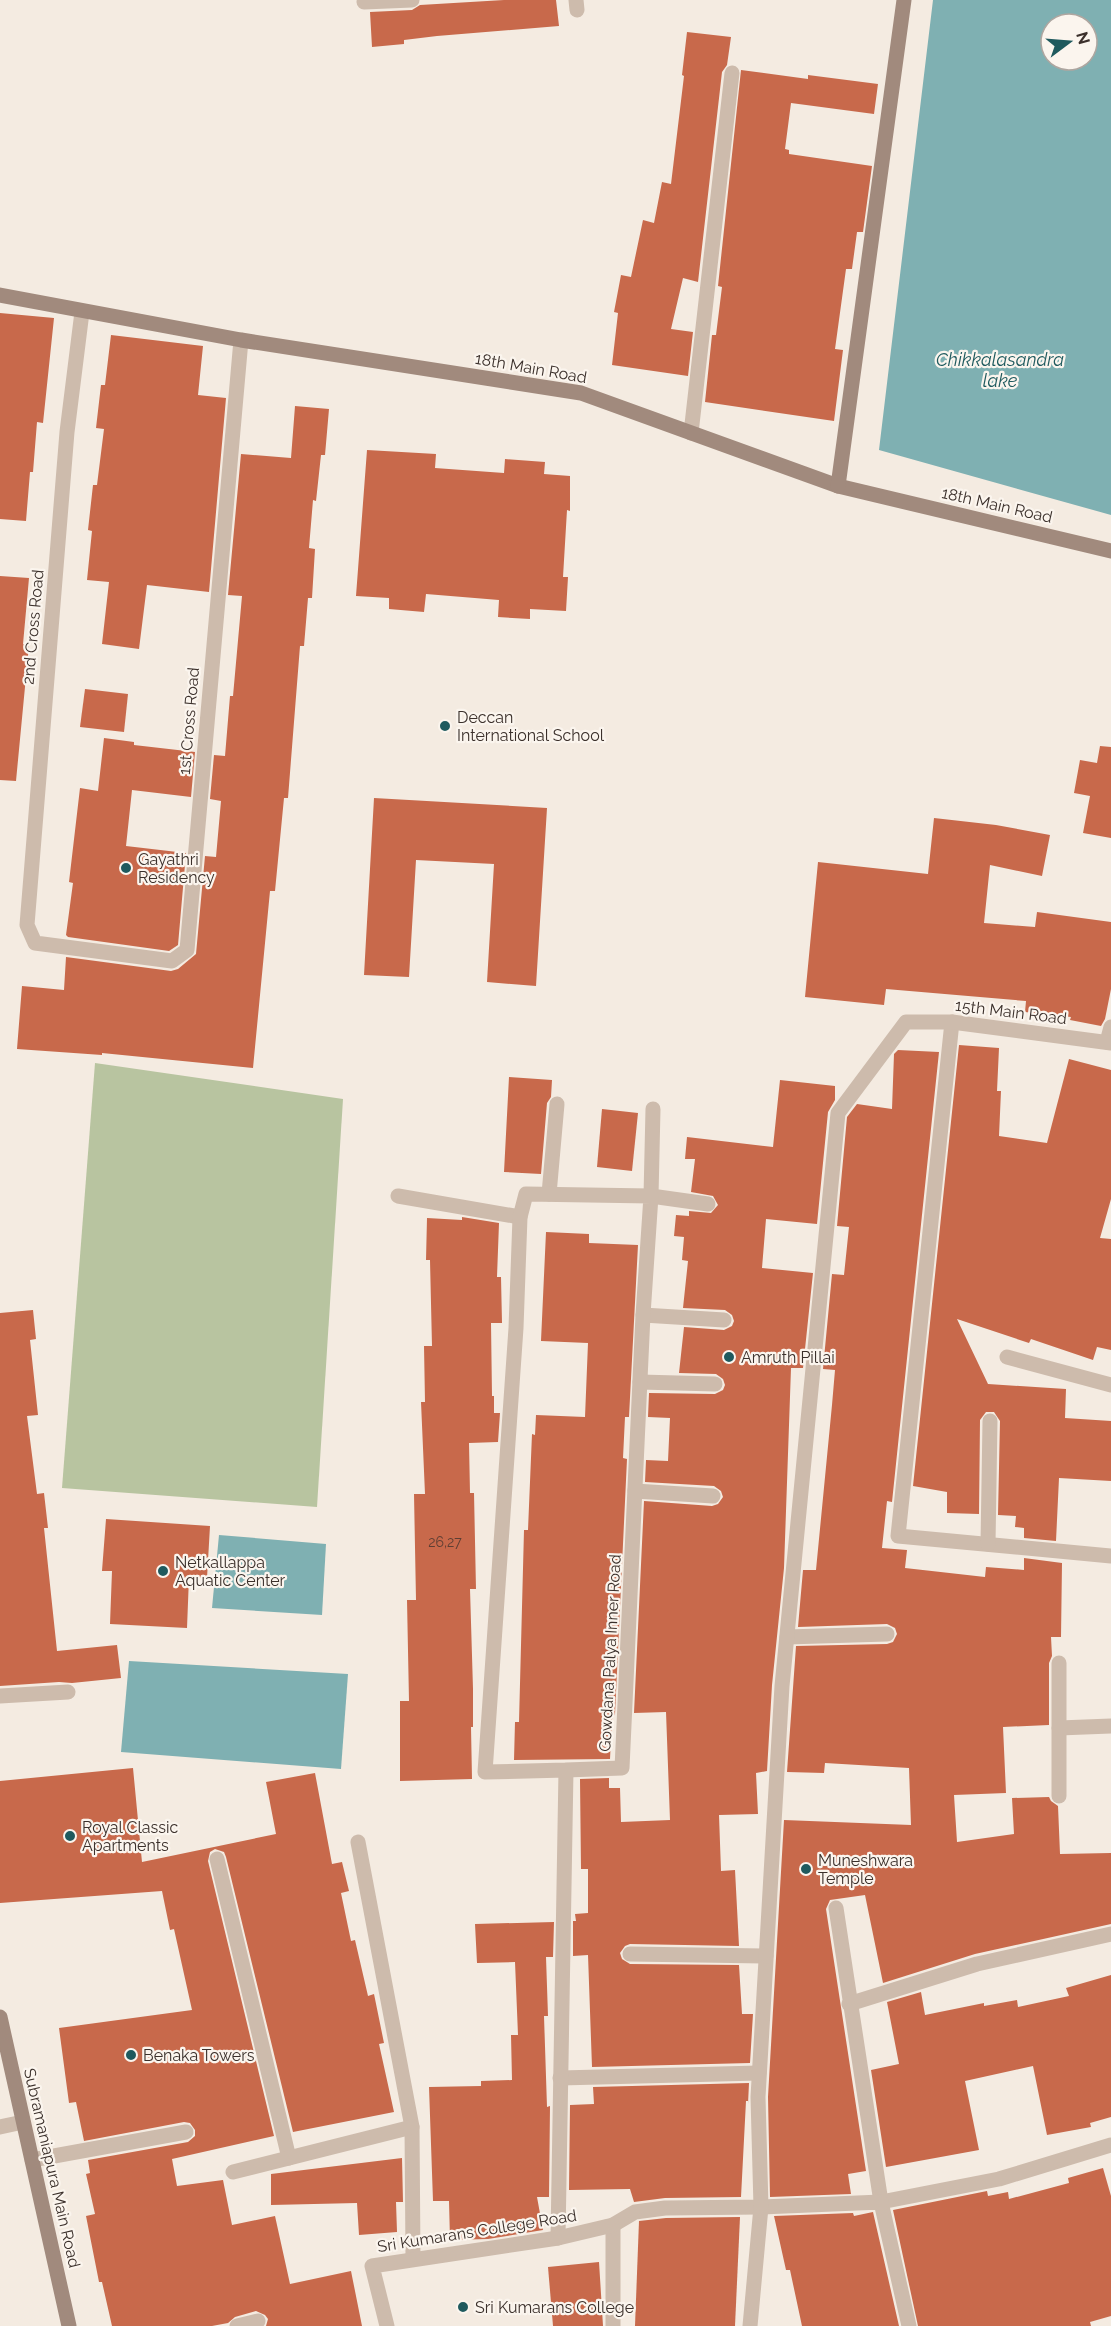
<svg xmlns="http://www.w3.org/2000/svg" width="1111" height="2326" font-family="Raleway,sans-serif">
  <rect width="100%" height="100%" fill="#f4ebe1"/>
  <polygon fill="#b8c4a0" points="95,1063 343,1099 317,1507 62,1488"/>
  <g fill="#7fb0b2" fill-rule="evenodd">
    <path d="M933,0H1111V515L879,450ZM1051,24H1087V60H1051Z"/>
    <polygon points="219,1535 326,1544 322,1615 212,1608"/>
    <polygon points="129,1661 348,1674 341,1769 121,1752"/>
  </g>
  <g fill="#c8694b">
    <polygon points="504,0 556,0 559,26 437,36 404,40 404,44 372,47 370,12 412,10 420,5"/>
    <polygon points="687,32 731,37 727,65 722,72 698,282 683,278 671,329 693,332 688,376 612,365 618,313 614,312 621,275 631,277 643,220 654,223 662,182 671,184 684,76 682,75"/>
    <polygon points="741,70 808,79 808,75 878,84 874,114 791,103 785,149 789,150 789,154 872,166 863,232 857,232 852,269 846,269 835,349 843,350 834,421 705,402 712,335 716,335 722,287 718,286"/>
    <polygon points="0,313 54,318 43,423 37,422 33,472 30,472 26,521 0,519"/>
    <polygon points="111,335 203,346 198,395 226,398 209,592 147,585 139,649 102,644 109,582 87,580 92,531 88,530 93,485 97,485 104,429 96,428 101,385 105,385"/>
    <polygon points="295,406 329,409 325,455 321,455 316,501 313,500 309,548 315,549 312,598 308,598 304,646 300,646 288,798 284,798 275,891 270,891 253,1068 102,1053 102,1055 17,1049 22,986 64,990 66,957 171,971 178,969 196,954 205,856 216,857 221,801 210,799 214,755 225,756 230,696 233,696 242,596 228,595 241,454 291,458"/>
    <polygon points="367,450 436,454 435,468 504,473 505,459 545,462 544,474 570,476 570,511 567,510 563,577 568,577 566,611 530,609 530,619 498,617 499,600 426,594 424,612 389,609 389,598 356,596"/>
    <polygon points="0,576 29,578 23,644 29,645 16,781 0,780"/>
    <polygon points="85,689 128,694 124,732 80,727"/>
    <polygon points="104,738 134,742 134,745 195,752 191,797 132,790 126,846 186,853 178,945 169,951 68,937 66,935 73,883 69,882 80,788 98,791"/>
    <polygon points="1100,746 1111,747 1111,838 1083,833 1090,796 1074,793 1080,760 1097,763"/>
    <polygon points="374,798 547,808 536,986 487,982 494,864 416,860 409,977 364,975"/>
    <polygon points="934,818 996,825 1050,835 1042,876 990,865 984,923 1035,927 1037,912 1111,922 1111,989 1105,1019 1101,1026 1070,1020 1071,1017 1025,1012 1026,1001 886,989 884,1005 805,997 818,862 928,874"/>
    <polygon points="959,1045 999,1048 997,1091 1001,1091 999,1136 1047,1143 1069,1059 1111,1070 1111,1199 1100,1238 1111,1239 1111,1350 1097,1347 1093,1360 1031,1339 1029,1343 957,1319 988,1384 1066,1389 1065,1418 1111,1421 1111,1481 1059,1478 1056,1541 1024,1538 1024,1528 1015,1527 1016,1516 998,1515 1000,1421 994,1412 986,1412 980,1420 979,1514 947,1513 947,1492 913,1486"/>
    <polygon points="898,1050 939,1052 892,1502 887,1501 882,1548 907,1550 905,1568 985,1577 986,1567 1024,1570 1024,1558 1062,1563 1061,1637 1051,1637 1052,1656 1049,1663 1049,1725 1003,1727 1006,1793 954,1795 957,1842 1014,1834 1012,1798 1049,1797 1051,1801 1058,1806 1060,1854 1111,1853 1111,1924 975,1954 883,1983 865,1895 830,1900 826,1909 866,2171 848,2174 851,2194 770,2197 768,2097 784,1820 911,1825 909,1768 825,1763 824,1773 787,1772 796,1646 887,1644 893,1642 897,1634 895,1628 887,1624 798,1627 803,1570 816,1570 832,1405 835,1370 823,1369 832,1274 844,1275 849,1227 837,1226 847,1117 857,1104 892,1109 894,1054"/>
    <polygon points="509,1077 552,1080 551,1097 547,1103 541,1174 504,1172"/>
    <polygon points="780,1080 835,1086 835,1100 828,1112 817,1224 766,1219 762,1268 813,1273 803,1368 791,1368 784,1568 772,1685 767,1771 756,1773 758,1814 719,1815 721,1871 735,1870 739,1946 630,1944 625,1946 620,1953 622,1959 630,1964 739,1965 742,2014 753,2014 750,2063 592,2067 588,1955 573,1956 573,1921 576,1921 575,1914 588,1913 588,1869 581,1869 580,1779 609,1778 609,1788 620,1788 621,1822 670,1820 666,1712 634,1713 644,1501 712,1506 718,1504 723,1497 721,1491 714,1486 645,1482 646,1460 668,1461 670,1418 648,1417 649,1393 715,1394 723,1390 725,1385 723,1379 716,1374 679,1373 684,1327 724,1330 732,1326 734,1321 732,1315 725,1310 683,1308 688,1261 682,1260 684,1237 674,1236 676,1215 689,1216 689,1211 711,1213 718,1205 713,1196 691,1192 695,1159 685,1159 687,1137 773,1147"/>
    <polygon points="602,1109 638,1113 632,1171 597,1167"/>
    <polygon points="462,1217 499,1223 497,1277 501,1277 502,1323 491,1323 492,1396 494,1396 494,1413 500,1413 498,1442 469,1443 470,1493 474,1493 476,1589 470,1589 473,1689 473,1727 471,1727 472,1779 400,1781 400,1701 409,1701 407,1600 416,1600 414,1494 425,1494 421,1402 425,1402 424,1346 432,1346 430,1260 426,1260 427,1218 462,1220"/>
    <polygon points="546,1232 589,1234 589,1243 638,1245 629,1417 625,1417 623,1458 627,1459 615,1714 612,1719 610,1759 514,1760 515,1722 519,1722 524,1530 528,1530 532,1434 535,1435 536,1415 585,1417 588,1343 541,1341"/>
    <polygon points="33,1310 36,1339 30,1340 38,1415 27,1416 37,1494 44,1493 48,1528 44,1528 57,1651 117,1645 121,1678 72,1683 59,1682 0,1686 0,1313"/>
    <polygon points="106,1519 210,1526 207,1578 189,1577 187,1628 110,1624 112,1571 102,1571"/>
    <polygon points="133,1768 142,1862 276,1834 266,1782 315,1773 332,1864 342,1862 349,1891 341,1893 351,1941 355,1940 368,1996 374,1994 384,2043 379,2044 394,2112 293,2132 226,1857 224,1852 215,1849 210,1852 208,1861 274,2136 172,2159 177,2186 223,2180 232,2225 275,2216 290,2284 351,2271 362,2326 266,2326 268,2319 265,2315 256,2311 235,2317 228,2323 212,2326 112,2326 102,2282 99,2282 86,2216 95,2214 86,2174 90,2173 88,2160 188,2142 195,2136 195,2130 190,2123 184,2122 84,2141 76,2102 69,2103 59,2028 192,2010 174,1929 170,1930 162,1891 0,1903 0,1781"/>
    <polygon points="554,1922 553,1957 546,1957 548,2016 544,2016 547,2107 550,2106 549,2197 537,2197 543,2230 488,2239 450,2240 449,2201 433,2201 429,2087 481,2086 481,2081 512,2080 511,2035 518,2035 515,1962 477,1963 475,1924"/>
    <polygon points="1111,1975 1111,2117 1090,2123 1091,2127 1047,2135 1033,2066 965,2081 979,2150 886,2167 871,2070 899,2064 887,2002 921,1992 925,2015 984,2003 984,2006 1017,2000 1018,2007 1069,1996 1066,1988"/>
    <polygon points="749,2083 748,2104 748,2101 746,2101 741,2197 665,2198 634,2202 630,2189 569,2190 570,2105 594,2104 593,2087"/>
    <polygon points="402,2158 403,2202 396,2202 397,2232 359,2235 357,2203 271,2205 271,2174"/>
    <polygon points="1103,2168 1111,2196 1111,2316 1090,2322 1091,2326 918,2326 893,2210 987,2191 988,2196 1008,2192 1009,2199 1069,2183 1068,2178"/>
    <polygon points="873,2212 899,2326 802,2326 790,2270 786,2270 774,2216 853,2213 854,2216"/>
    <polygon points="740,2217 735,2326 635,2326 639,2221 666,2218"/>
    <polygon points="599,2262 603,2326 553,2326 548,2267"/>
  </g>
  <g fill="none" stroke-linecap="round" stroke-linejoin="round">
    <g stroke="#cdbbac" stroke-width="15">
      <polyline points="576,0 577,10"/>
      <polyline points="364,2 412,0"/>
      <polyline points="82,312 67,432 27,925 35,943 172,961 187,950 241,340"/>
      <polyline points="691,433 732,73"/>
      <polyline points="952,1022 898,1536 1111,1556"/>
      <polyline points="1107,1042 1111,1027"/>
      <polyline points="653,1109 651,1196 708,1204"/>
      <polyline points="549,1194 557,1104"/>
      <polyline points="398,1196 520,1217"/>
      <polyline points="643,1315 724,1320"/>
      <polyline points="1007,1357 1111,1385"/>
      <polyline points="640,1382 715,1384"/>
      <polyline points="635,1491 713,1496"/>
      <polyline points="988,1544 990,1421"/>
      <polyline points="787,1637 887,1634"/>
      <polyline points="0,1696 68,1692"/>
      <polyline points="1059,1728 1111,1726"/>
      <polyline points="1059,1796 1059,1663"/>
      <polyline points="358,1842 412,2127 413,2258"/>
      <polyline points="217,1859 289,2158"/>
      <polyline points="836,1908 881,2202 999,2179 1111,2145"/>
      <polyline points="630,1954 766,1956"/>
      <polyline points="849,2004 977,1964 1111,1934"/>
      <polyline points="560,2078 759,2073"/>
      <polyline points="0,2127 23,2122"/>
      <polyline points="32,2160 186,2132"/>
      <polyline points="233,2172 412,2127"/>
      <polyline points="613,2225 613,2326"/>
      <polyline points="558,2238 566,1770 622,1768 643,1315 651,1196 526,1194 520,1217 516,1328 485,1772 566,1770"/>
      <polyline points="237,2326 258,2321"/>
      <polyline points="387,2326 372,2266 558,2238 613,2225 635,2212 665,2208 761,2207 881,2202 909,2326"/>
      <polyline points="750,2326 761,2207 758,2097 782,1686 838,1113 906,1022 952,1022 1111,1043"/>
    </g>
    <g stroke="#a18a7d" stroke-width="15">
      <polyline points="0,295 241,340 581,393 838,486 1111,551"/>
      <polyline points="838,486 904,0"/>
      <polyline points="0,2017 69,2326"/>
    </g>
  </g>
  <g fill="#1f5a5e" stroke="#fbf5ee" stroke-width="2">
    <circle cx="445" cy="726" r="6"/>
    <circle cx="126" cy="868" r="6"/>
    <circle cx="729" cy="1357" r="6"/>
    <circle cx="163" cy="1571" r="6"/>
    <circle cx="70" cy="1836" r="6"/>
    <circle cx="806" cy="1869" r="6"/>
    <circle cx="131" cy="2055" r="6"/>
    <circle cx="463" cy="2307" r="6"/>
  </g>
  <g text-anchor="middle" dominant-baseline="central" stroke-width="4.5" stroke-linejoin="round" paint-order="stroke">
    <g font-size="14" fill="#5e3e33">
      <text x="445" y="1542">26,27</text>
    </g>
    <g font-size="16" fill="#3b302b" stroke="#fbf5ee">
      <text transform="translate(531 368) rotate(10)">18th Main Road</text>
      <text transform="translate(997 505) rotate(13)">18th Main Road</text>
      <text transform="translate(33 627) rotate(-85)">2nd Cross Road</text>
      <text transform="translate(189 721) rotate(-85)">1st Cross Road</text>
      <text transform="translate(1011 1012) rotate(7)">15th Main Road</text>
      <text transform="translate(610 1653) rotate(-87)">Gowdana Palya Inner Road</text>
      <text transform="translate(52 2168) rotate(77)">Subramaniapura Main Road</text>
      <text transform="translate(477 2231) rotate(-9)">Sri Kumarans College Road</text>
    </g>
    <g font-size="16" fill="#3b302b" stroke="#fbf5ee" text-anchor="start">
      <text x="457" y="717">Deccan<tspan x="457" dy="18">International School</tspan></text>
      <text x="138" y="859">Gayathri<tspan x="138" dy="18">Residency</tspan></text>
      <text x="741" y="1357">Amruth Pillai</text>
      <text x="175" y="1562">Netkallappa<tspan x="175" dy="18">Aquatic Center</tspan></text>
      <text x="82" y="1827">Royal Classic<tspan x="82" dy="18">Apartments</tspan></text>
      <text x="818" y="1860">Muneshwara<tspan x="818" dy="18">Temple</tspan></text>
      <text x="143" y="2055">Benaka Towers</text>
      <text x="475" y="2307">Sri Kumarans College</text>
    </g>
    <g font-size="18" font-style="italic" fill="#1f5a5e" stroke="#fbf5ee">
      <text x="1000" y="359">Chikkalasandra<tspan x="1000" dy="21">lake</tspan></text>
    </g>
  </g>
  <g transform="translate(1069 42) rotate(74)"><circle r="28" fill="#fbf5ee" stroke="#aea6a0" stroke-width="1.5"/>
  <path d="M0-4.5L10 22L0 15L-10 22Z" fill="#1f5a5e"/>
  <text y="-9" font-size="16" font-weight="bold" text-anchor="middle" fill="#3b302b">N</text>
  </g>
</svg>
